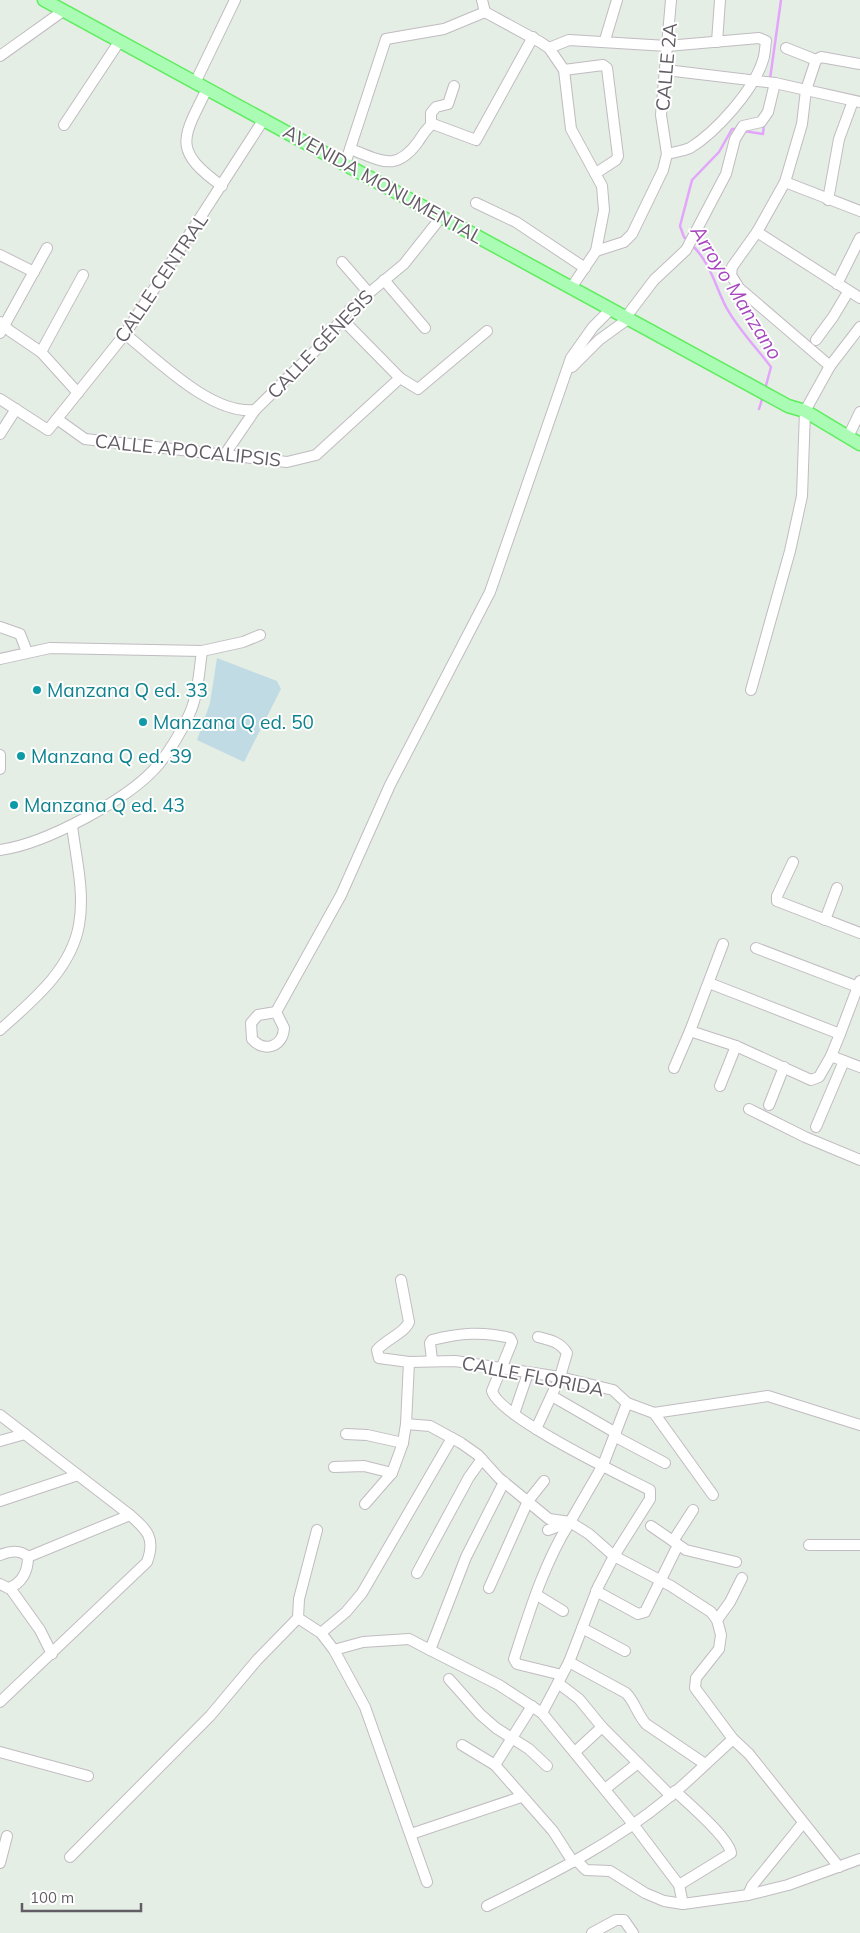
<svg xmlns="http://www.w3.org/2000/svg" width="860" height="1933" font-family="Mulish,sans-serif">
  <rect width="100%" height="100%" fill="#e4eee4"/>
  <polygon fill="#c1dbe5" points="217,658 277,681 281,689 244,762 197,740 210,703"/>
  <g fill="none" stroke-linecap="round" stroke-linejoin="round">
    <g stroke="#e3a5fc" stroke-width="2.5">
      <polyline points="770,79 781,0"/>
      <polyline points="744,131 763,134 764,123"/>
      <polyline points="688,241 684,237 680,226 692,180 719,152 732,129 736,129"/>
      <path d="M692,245C710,263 714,282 725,305C736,327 756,347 771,367L765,389"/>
      <polyline points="759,409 763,396"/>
    </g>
    <g stroke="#c1bbc2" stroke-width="12">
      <g id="minor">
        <polyline points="482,0 485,12 540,42 549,48 564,70 571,129 602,186 604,210 596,251 571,288"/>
        <polyline points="605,40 617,0"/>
        <polyline points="717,42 720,0"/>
        <path d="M549,48L569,40L667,46L759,38L766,41C765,47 765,55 763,60C754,90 716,132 690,148C683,151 674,152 667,154"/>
        <polyline points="786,48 816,60"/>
        <polyline points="0,56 63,11"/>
        <polyline points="860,64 821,57 816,60 806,90 802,124 785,182 757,232 732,267 731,275 739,288 830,366 860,327"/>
        <polyline points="564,70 603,65 607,68 618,156 616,160 596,173"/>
        <polyline points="666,70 775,83 860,102"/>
        <polyline points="195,83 235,0"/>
        <path d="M207,89C182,139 172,150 222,186"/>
        <polyline points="64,125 119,42"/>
        <polyline points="431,125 431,113 436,107 448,104 454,86"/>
        <path d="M350,149C381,160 395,173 418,142C422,136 427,127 433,124L476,140L533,37"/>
        <polyline points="345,164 386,39 444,29 485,12"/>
        <polyline points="785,182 860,211"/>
        <polyline points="828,200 839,139 853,101"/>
        <polyline points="476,203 516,222 585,268"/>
        <polyline points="757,232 860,298"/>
        <polyline points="596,251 624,242 632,234 663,170 667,154 661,115 671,0"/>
        <polyline points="0,255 34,272"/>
        <polyline points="342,262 368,292"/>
        <polyline points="384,280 425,328"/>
        <polyline points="837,284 860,238"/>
        <polyline points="626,317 654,280 686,250 726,174 735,139 743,126 761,122 768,112 775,83"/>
        <polyline points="342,319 400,378 418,389 487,331"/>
        <polyline points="0,322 10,331 41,352 78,393"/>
        <polyline points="0,333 47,248"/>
        <path d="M125,334C158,360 211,415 255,410"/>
        <polyline points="816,340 833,317 848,292"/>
        <polyline points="41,352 83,275"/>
        <polyline points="572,367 599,340 628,319"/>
        <polyline points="0,399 48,430 125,334 264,119"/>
        <polyline points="57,419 85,439 287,462 316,455 400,378"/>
        <polyline points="0,434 16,409"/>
        <polyline points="848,437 860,412"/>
        <polyline points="225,454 255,410 319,347 351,308 404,264 442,216"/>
        <polyline points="0,627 20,634 27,652"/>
        <polyline points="0,659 50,648 202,651 243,642 260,635"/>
        <polyline points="751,690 790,551 802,496 805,411 830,366"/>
        <polyline points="0,755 0,769"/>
        <path d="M0,850C45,844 130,799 159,764C171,749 181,732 189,715C198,696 199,672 202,651"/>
        <polyline points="793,862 777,896 777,901 860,933"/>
        <polyline points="825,920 837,888"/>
        <polyline points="723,944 690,1031 736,1046 811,1080 819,1077 831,1056 860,1067"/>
        <polyline points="756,948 858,987"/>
        <polyline points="709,983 840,1034 860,981"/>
        <polyline points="276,1012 341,895 390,785 490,592 571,358 593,327 611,309"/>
        <path d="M276,1012L284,1028C283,1047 264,1053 252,1039L251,1023L258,1015Z"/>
        <path d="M0,1030C32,1001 71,970 79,925C85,893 76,858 72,826"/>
        <polyline points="831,1056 840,1034"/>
        <polyline points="674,1068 690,1031"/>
        <polyline points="720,1086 736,1046"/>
        <polyline points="769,1105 784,1067"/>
        <polyline points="749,1109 805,1137 860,1160"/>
        <polyline points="816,1127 844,1061"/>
        <path d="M401,1280L409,1322C404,1334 386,1339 377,1350L379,1358L409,1362L455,1361L560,1377L613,1390L627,1403L654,1413L768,1396L860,1425"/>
        <path d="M432,1360L430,1343L432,1340C460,1333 482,1331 510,1338L512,1342L492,1391C499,1417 621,1475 650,1490V1499L614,1556L598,1587L569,1662L542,1713"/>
        <polyline points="552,1396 616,1433"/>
        <polyline points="654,1413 713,1495"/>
        <polyline points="514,1414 528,1373"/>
        <path d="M0,1415L130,1515C147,1530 156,1538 147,1562L0,1702"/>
        <polyline points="406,1424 430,1426 461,1443 478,1455 499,1478 549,1519 570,1522 589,1534 614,1556 671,1586 711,1612 717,1620 721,1635 719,1649 696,1678 695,1688 733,1739 749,1754 839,1867"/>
        <path d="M536,1429L560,1377L567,1353C560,1342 550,1340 538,1337"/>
        <polyline points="346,1434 367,1435 403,1443 406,1424 409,1362"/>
        <polyline points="614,1436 665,1463"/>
        <polyline points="452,1438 362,1593 346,1612 321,1633 334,1650 363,1642 409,1639 430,1650 466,1557 504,1482"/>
        <polyline points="0,1441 25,1434"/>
        <polyline points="334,1467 364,1466 392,1473 403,1443"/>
        <polyline points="0,1501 78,1475"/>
        <polyline points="365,1504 392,1473"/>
        <polyline points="651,1526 686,1550 736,1562"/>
        <polyline points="317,1530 299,1599 298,1618 321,1633"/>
        <polyline points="548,1530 570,1522 603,1465 627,1403"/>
        <polyline points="673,1541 693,1510"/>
        <polyline points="809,1545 860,1545"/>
        <path d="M0,1555C10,1551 20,1549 28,1557C28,1571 22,1584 8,1588L0,1584"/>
        <polyline points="28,1557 130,1515"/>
        <polyline points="417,1573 469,1477 482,1459"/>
        <polyline points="10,1588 40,1630 52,1654"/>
        <polyline points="489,1588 528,1501 544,1481"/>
        <polyline points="596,1591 638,1614 645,1612 678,1545"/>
        <polyline points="537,1595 563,1611"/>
        <polyline points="717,1620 730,1602 742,1578"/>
        <polyline points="582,1628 625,1651"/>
        <polyline points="334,1650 365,1707 427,1882"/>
        <polyline points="430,1650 499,1685 542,1713 633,1824 679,1885 683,1904"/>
        <path d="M569,1662L626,1693C635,1702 637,1714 646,1724L705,1764"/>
        <path d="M562,1675L517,1664L514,1659C529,1613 544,1563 570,1522"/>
        <polyline points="449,1679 480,1714 496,1728 529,1749 547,1766"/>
        <polyline points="558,1683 579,1699 602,1727 671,1796"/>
        <polyline points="532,1706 495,1765 553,1831 573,1862"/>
        <polyline points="462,1745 495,1765"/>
        <polyline points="0,1752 88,1776"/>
        <polyline points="575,1752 602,1727"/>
        <polyline points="605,1789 638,1763"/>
        <path d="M675,1791C687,1802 729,1838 731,1853L679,1885"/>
        <polyline points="411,1834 521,1797"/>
        <polyline points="70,1857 210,1716 257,1660 298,1618"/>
        <polyline points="576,1860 586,1870 610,1871 645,1893 664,1901 683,1904 748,1895 788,1885 860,1859"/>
        <polyline points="0,1863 7,1836"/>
        <polyline points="748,1895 752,1886 803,1823"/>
        <path d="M487,1906C550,1875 614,1843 668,1798C690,1780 711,1759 733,1739"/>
        <polyline points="592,1933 616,1920 624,1920 633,1933"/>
      </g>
    </g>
    <g stroke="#5eed5e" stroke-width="15">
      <polyline id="major" points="44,0 788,406 805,411 860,444"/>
    </g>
    <use href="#minor" stroke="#fff" stroke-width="10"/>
    <use href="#major" stroke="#aafcb4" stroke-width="12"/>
  </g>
  <g fill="#0f9aa8" stroke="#fff" stroke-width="2">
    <circle cx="37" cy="690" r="5"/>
    <circle cx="143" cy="722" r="5"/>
    <circle cx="21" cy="756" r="5"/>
    <circle cx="14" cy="805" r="5"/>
  </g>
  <g text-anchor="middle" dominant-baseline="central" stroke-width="4" stroke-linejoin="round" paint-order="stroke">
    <g font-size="19" fill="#625c64" stroke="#fff">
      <text transform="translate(666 67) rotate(-85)">CALLE 2A</text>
      <text transform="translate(383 184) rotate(29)">AVENIDA MONUMENTAL</text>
      <text transform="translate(161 278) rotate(-56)">CALLE CENTRAL</text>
      <text transform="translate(320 344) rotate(-46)">CALLE GÉNESIS</text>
      <text transform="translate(188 450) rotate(6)">CALLE APOCALIPSIS</text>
      <text transform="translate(533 1376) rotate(11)">CALLE FLORIDA</text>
    </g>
    <g font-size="19" fill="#0d838f" stroke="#fff" text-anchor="start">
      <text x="47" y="690">Manzana Q ed. 33</text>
      <text x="153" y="722">Manzana Q ed. 50</text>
      <text x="31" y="756">Manzana Q ed. 39</text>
      <text x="24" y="805">Manzana Q ed. 43</text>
    </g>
    <g font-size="20" font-style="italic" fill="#a748bf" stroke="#fff">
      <text transform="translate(737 292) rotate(58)">Arroyo Manzano</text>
    </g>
  </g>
  <path d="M22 1903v8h119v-8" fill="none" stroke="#625c64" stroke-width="2.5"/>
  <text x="30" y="1903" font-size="15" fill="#625c64" stroke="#ffffff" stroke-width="4" paint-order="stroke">100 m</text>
</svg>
